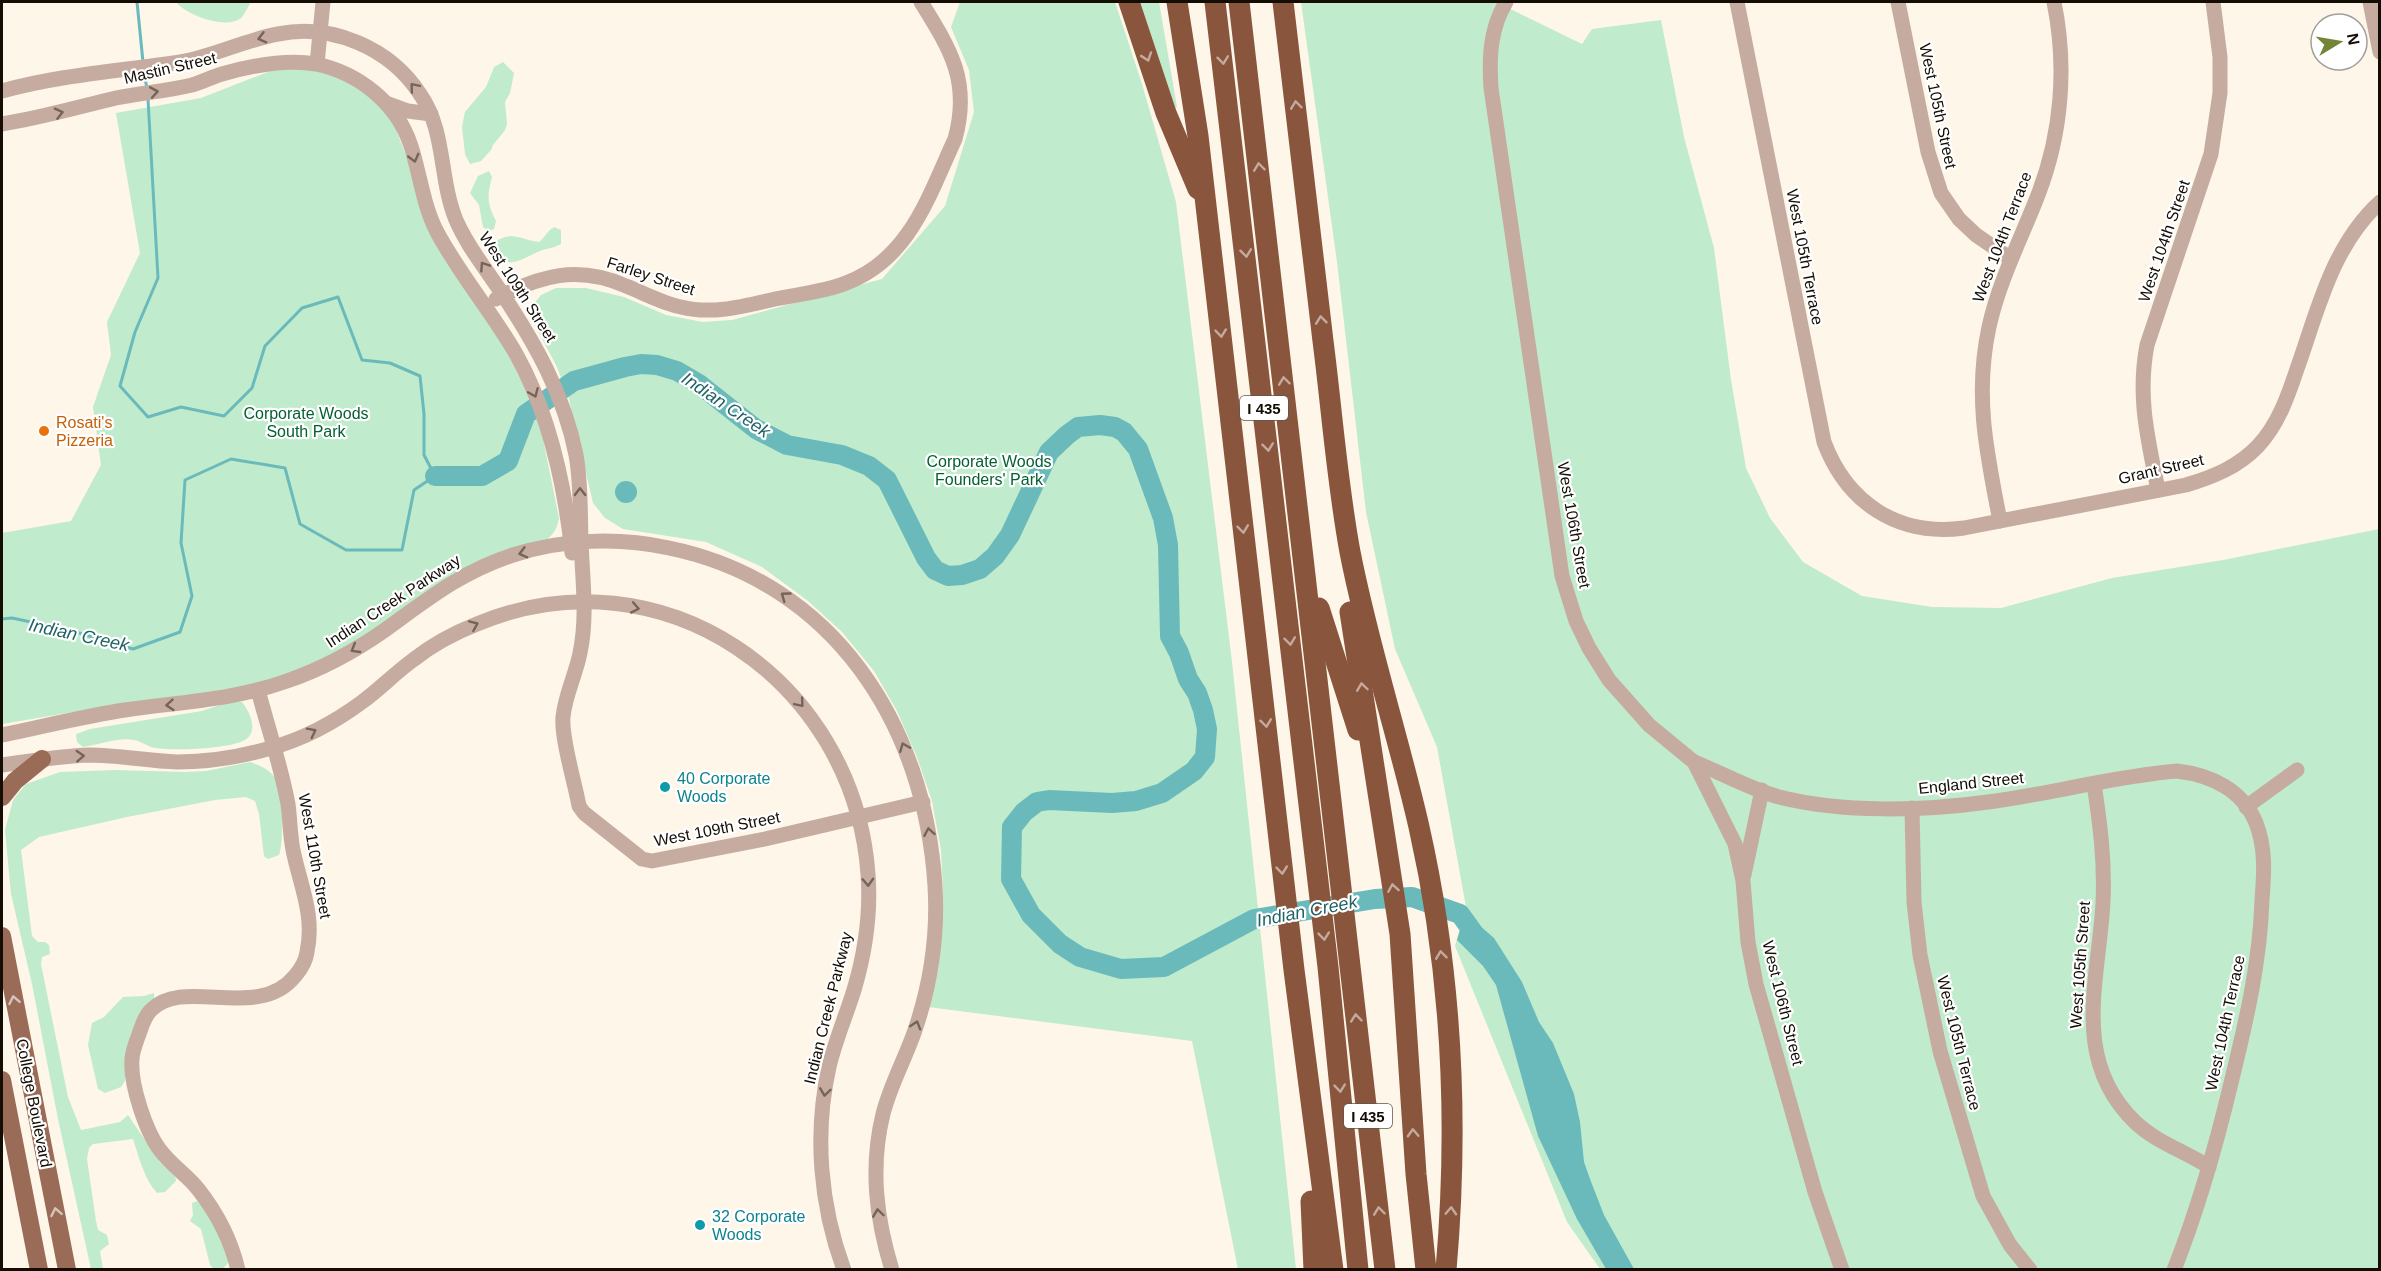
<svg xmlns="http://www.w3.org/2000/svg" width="2381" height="1271" font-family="Arial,sans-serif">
  <rect width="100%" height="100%" fill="#fef6e9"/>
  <g fill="#c0ebcc">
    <path d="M176,2H251C248,6 245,14 241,18C226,30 186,15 176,2Z"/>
    <polygon points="960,2 1115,2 1142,84 1176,202 1232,662 1296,1269 1238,1269 1192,1041 928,1007 938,971 941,937 943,891 941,850 932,801 917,757 897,711 874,671 842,632 808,601 762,567 706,542 623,529 605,518 593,503 568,395 556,365 530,316 533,305 541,295 556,288 586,288 624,297 666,315 703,322 732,320 882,279 945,206 974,112 969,70 951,27"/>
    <polygon points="1137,2 1159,2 1177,107 1172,109"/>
    <polygon points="1301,2 1496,2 1582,44 1592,29 1661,20 1684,137 1714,248 1731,380 1746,468 1770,518 1803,562 1862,596 1932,607 2001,608 2112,578 2223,560 2379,529 2379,1269 1600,1269 1567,1222 1455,946 1466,907 1437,747 1395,649 1366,512 1337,262"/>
    <polygon points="503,62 514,73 510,93 505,102 507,124 505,130 493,145 491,150 481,161 470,164 465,154 462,127 465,112 486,87 494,67"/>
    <path d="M309,69L345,79L379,103L394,124L410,166L523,384L540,424L559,518C557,529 554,534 545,541L371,632L334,654L298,670L258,684L219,693L133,702L2,724V533L71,521L101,465L93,407L111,355L107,322L140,253L116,113L201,98L273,70Z"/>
    <path d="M489,171L492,177C487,196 487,203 496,221L494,229L489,231L483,227L479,205L470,193L478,176Z"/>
    <path d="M554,227L561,230V244C554,248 549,248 543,250C522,257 509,274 492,249L493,243C512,230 519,239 539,242C545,238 547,231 554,227Z"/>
    <path d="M231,701L242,702C250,712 260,733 243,741C225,749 175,751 155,748C148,747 141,741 134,740C118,737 99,745 83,747L77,742L76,734L90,729L202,711Z"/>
    <path d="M250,762C259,765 272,770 276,780C283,793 284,842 279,855L268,859L264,856L259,814L255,801L246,797L215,800L127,817L39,837L21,850L32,936L38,942H45L49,945L50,954L42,957L41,964L68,1097L81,1130L120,1122L128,1115L159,1161L175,1176L176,1181L165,1192L157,1193C144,1178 139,1158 133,1139L93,1144L89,1148L87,1159L96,1221L98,1230L107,1235L109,1244L100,1251L103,1269H91L58,1119L32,984L11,894L5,830L13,800L26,784L60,772L115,770L185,772L206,771Z"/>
    <polygon points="154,993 154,999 146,1005 125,1081 121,1087 105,1093 98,1089 88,1045 92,1023 104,1017 123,997 144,996"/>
    <path d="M197,1201C209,1210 226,1245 229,1261C225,1268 223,1269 214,1269L210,1265L201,1229L190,1221L193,1215L192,1203Z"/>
  </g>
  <g fill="#6ababc">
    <circle cx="626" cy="492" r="11"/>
    <polygon points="1465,913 1494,938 1522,982 1539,1022 1553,1043 1574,1094 1580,1122 1584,1162 1590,1179 1604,1215 1634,1269 1606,1269 1577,1219 1538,1136 1496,985 1483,966 1457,940"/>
  </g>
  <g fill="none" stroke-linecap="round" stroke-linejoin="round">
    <g stroke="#6ababc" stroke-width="3">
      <polyline points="137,2 143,62"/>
      <polyline points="144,72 147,89"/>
      <polyline points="2,619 12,618 69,630 133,649 180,632 192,596 181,543 185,480 231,459 285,468 300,524 346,550 402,550 414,490 435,476 424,455 424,414 420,376 390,363 362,360 338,297 302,308 265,346 252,388 224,416 181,407 148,417 120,386 135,332 158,278 148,99"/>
    </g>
    <polyline stroke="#6ababc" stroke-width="20" points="435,476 482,476 508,461 526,414 574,381 625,367 641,364 657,365 677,371 699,384 756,429 787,445 842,455 869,466 887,480 926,558 935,570 948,576 962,575 980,569 995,556 1010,535 1049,452 1067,435 1078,427 1100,425 1115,427 1124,432 1138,449 1163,518 1168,545 1170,636 1179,653 1188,679 1197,693 1203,710 1207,729 1205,757 1194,771 1162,793 1136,801 1112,803 1049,800 1037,802 1024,812 1012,827 1011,879 1031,915 1060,944 1080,957 1121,969 1164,967 1254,919 1375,899 1412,897 1460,914 1478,939"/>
    <g stroke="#c6aca0" stroke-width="15">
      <path d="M1506,2C1490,29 1489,57 1491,88L1562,576L1576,621L1589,648L1609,680L1649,725L1694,762L1735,844L1743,881L1748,942L1756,984L1815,1192L1842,1270"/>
      <path d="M1737,2L1824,442C1847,503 1898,537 1964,528L2186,485C2213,477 2238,467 2258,446C2278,425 2288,396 2297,369C2318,310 2332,246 2380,202"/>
      <polyline points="1898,2 1928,152 1941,193 1959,219 1976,235 2011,259"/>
      <polyline points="2370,2 2380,52"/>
      <polyline points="317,64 323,2"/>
      <path d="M2,91C59,75 120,71 180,62C214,56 245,40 278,34C332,23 390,48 420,94C446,131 439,179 456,220C467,246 486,269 501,292C535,343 564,394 576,455C581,482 580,511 581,539C582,577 588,615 580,653C576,674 565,695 563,717C561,738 575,783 579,806L584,813L642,859L652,861L765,839L923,802"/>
      <polyline points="386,103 408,111 431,114"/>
      <path d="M2,124C40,118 78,107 116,98C141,93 167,91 192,85C202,82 212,77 222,74C250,66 287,59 316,64C359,73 397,103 411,146C420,174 423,205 437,232C460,275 492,312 516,354C549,413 565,486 572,553"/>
      <path d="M496,299C540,275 578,265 626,286C644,293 662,303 681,307C713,315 744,306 775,299C799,294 824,292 846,283C910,259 929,195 955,139C971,81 950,49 921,2"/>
      <path d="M2158,490C2148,439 2137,397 2147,345L2211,154L2220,93V57L2213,2"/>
      <path d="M2000,521C1987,454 1974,396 1989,327C1999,281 2021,239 2038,195C2062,133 2067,66 2054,2"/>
      <path d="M2,735C42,727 84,716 125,710C180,702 234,700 287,681C322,669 355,651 385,630C428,599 461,572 513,555C563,539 618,537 669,548C834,582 925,725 935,886C938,935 930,987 914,1033C904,1061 890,1086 883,1114C870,1167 876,1218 892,1270"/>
      <path d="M1694,762C1720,772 1752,790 1779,797C1843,813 1923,811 1988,802C2051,794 2114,776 2177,771C2211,775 2243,790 2256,823C2266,848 2264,874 2262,900C2260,963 2246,1022 2231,1083C2216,1146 2198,1209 2174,1270"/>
      <path d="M2,765C31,761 60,756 89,755C119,755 147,761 177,762C209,762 240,757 271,748C303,739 335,722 362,702C380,689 395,673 413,660C432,645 454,633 477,624C661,547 854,680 868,874C871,914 865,953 854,990C846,1016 835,1041 829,1067C814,1134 820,1205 844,1270"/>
      <path d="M2094,784C2100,823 2105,862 2103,902C2099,980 2070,1059 2135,1122C2157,1143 2185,1151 2209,1167"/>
      <polyline points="2246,807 2297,770"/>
      <polyline points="1912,808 1914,902 1920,955 1940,1051 1983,1196 2010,1245 2030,1270"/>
      <polyline points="1744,875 1762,790"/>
      <path d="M238,1270C231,1240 217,1213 198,1189C187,1175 171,1165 160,1150C146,1132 130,1084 132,1060C132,1051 136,1043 139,1034C142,1026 144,1017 151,1010C184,976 258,1022 295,976C301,969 306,960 307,952C315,915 300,885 293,850C290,835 290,819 288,804C281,766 268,728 258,690"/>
    </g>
    <g stroke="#9a6c57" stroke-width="18">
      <polyline points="2,797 15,781 42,759"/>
      <polyline points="2,936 67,1270"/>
      <polyline points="2,1080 39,1270"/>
    </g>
    <g stroke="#89553c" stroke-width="21">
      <polyline points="1129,2 1166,113 1198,189"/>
      <polyline points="1177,2 1198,136 1294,970 1333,1270"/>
      <polyline points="1215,2 1328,967 1358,1270"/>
      <polyline points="1239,2 1385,1270"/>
      <path d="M1283,2C1297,115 1310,228 1323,341C1332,411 1337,482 1350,552C1368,645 1398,735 1419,827C1452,973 1459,1121 1446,1270"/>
      <polyline points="1319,608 1358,730"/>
      <polyline points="1350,612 1400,934 1416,1174 1426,1270"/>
      <polyline points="1311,1201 1314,1270"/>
    </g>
  </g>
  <defs><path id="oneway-chevron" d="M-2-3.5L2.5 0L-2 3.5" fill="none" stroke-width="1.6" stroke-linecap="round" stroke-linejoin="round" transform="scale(1.5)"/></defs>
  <g stroke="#75645a">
    <use href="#oneway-chevron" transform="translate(262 38) rotate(165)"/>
    <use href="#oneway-chevron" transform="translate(414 87) rotate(-130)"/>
    <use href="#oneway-chevron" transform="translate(154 92) rotate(-10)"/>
    <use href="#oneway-chevron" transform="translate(59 113) rotate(-14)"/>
    <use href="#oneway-chevron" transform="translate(414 158) rotate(75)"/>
    <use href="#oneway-chevron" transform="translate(484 266) rotate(-124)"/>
    <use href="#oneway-chevron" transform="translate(534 393) rotate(67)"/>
    <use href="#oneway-chevron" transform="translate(580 492) rotate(-91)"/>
    <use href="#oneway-chevron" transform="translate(523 553) rotate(165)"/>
    <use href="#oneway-chevron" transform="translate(785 596) rotate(-144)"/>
    <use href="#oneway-chevron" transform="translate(635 608) rotate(11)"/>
    <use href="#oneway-chevron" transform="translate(474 625) rotate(-23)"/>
    <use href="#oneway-chevron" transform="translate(355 649) rotate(149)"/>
    <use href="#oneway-chevron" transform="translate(800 703) rotate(50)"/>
    <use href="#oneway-chevron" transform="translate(170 705) rotate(175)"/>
    <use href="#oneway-chevron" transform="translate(312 732) rotate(-27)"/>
    <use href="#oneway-chevron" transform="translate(904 747) rotate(-112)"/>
    <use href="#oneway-chevron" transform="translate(80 756) rotate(-3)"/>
    <use href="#oneway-chevron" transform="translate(929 832) rotate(-100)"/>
    <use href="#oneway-chevron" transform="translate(868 882) rotate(87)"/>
    <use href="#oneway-chevron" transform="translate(916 1025) rotate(-73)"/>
    <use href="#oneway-chevron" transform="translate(825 1092) rotate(98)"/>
    <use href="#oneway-chevron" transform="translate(878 1213) rotate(-98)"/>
  </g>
  <g stroke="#c4aa9e">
    <use href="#oneway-chevron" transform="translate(1147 57) rotate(71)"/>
    <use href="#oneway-chevron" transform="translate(1223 60) rotate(83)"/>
    <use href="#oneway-chevron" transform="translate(1296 105) rotate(-97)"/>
    <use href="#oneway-chevron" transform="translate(1259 167) rotate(-97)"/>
    <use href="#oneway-chevron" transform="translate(1246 253) rotate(83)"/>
    <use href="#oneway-chevron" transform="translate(1321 320) rotate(-97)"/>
    <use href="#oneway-chevron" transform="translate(1221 333) rotate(84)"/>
    <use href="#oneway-chevron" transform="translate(1284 381) rotate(-97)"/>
    <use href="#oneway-chevron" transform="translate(1268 447) rotate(83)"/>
    <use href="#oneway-chevron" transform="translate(1243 529) rotate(83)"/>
    <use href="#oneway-chevron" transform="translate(1290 641) rotate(83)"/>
    <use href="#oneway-chevron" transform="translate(1362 687) rotate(-98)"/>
    <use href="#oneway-chevron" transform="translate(1266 723) rotate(83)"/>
    <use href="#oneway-chevron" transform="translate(1282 870) rotate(84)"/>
    <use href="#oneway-chevron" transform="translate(1393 888) rotate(-99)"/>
    <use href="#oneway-chevron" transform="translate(1324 936) rotate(84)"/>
    <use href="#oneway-chevron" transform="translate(1441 955) rotate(-97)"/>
    <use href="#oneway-chevron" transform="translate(1356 1018) rotate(-96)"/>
    <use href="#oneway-chevron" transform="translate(1340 1088) rotate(84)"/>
    <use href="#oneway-chevron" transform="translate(1413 1133) rotate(-93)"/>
    <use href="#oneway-chevron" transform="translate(1379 1211) rotate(-97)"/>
    <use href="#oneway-chevron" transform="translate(1451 1211) rotate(-87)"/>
  </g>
  <g stroke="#d7c4bc">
    <use href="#oneway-chevron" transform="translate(14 1000) rotate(-101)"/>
    <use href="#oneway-chevron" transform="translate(56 1212) rotate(-101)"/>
  </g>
  <circle fill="#e8710a" stroke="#fff" stroke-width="2" cx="44" cy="431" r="6"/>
  <g fill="#0f9aa8" stroke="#fff" stroke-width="2">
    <circle cx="665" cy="787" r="6"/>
    <circle cx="700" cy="1225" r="6"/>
  </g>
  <g text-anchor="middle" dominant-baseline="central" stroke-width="4.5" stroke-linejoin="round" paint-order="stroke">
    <g fill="#fff" stroke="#5a564f" stroke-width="1.5">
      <rect x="1240" y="396" width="48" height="24" rx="4.5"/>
      <rect x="1344" y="1104" width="48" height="24" rx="4.5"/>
    </g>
    <g font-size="15" font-weight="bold" fill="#130d04">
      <text x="1264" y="408">I 435</text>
      <text x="1368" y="1116">I 435</text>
    </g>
    <g font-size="16" fill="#130d04" stroke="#fff">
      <text transform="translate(170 68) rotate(-13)">Mastin Street</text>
      <text transform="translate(1938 106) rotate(78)">West 105th Street</text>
      <text transform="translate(2002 237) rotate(-69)">West 104th Terrace</text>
      <text transform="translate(2164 241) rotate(-71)">West 104th Street</text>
      <text transform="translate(1805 257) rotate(79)">West 105th Terrace</text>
      <text transform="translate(651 276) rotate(18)">Farley Street</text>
      <text transform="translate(518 287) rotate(57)">West 109th Street</text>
      <text transform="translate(2161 469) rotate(-13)">Grant Street</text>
      <text transform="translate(1574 525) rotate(80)">West 106th Street</text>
      <text transform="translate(393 601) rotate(-33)">Indian Creek Parkway</text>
      <text transform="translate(1971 783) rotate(-6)">England Street</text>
      <text transform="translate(717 829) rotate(-11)">West 109th Street</text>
      <text transform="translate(315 856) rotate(80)">West 110th Street</text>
      <text transform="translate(2080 965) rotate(-86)">West 105th Street</text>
      <text transform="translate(1783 1003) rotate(76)">West 106th Street</text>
      <text transform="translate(828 1008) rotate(-76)">Indian Creek Parkway</text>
      <text transform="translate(2225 1023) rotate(-78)">West 104th Terrace</text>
      <text transform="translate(1959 1043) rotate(76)">West 105th Terrace</text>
      <text transform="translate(34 1103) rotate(79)">College Boulevard</text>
    </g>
    <g font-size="16" fill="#045f31" stroke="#fff">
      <text x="306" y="413">Corporate Woods<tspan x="306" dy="18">South Park</tspan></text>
      <text x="989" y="461">Corporate Woods<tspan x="989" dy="18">Founders' Park</tspan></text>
    </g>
    <g font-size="16" fill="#c56008" stroke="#fff" text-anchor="start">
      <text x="56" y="422">Rosati's<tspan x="56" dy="18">Pizzeria</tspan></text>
    </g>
    <g font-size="16" fill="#0d838f" stroke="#fff" text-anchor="start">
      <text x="677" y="778">40 Corporate<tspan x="677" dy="18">Woods</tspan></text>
      <text x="712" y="1216">32 Corporate<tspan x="712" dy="18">Woods</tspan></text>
    </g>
    <g font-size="18" font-style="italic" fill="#216365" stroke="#fff">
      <text transform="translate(726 405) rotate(34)">Indian Creek</text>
      <text transform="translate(79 635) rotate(12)">Indian Creek</text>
      <text transform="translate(1307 911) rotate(-11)">Indian Creek</text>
    </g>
  </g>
  <rect width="2381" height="1271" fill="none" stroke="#130d04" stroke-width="6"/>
  <g transform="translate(2339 42) rotate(79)"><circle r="28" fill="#ffffff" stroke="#a19e9b" stroke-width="1.5"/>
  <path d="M0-4.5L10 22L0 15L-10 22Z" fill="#738637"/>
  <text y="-9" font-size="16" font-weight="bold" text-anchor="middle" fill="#130d04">N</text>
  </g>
</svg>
